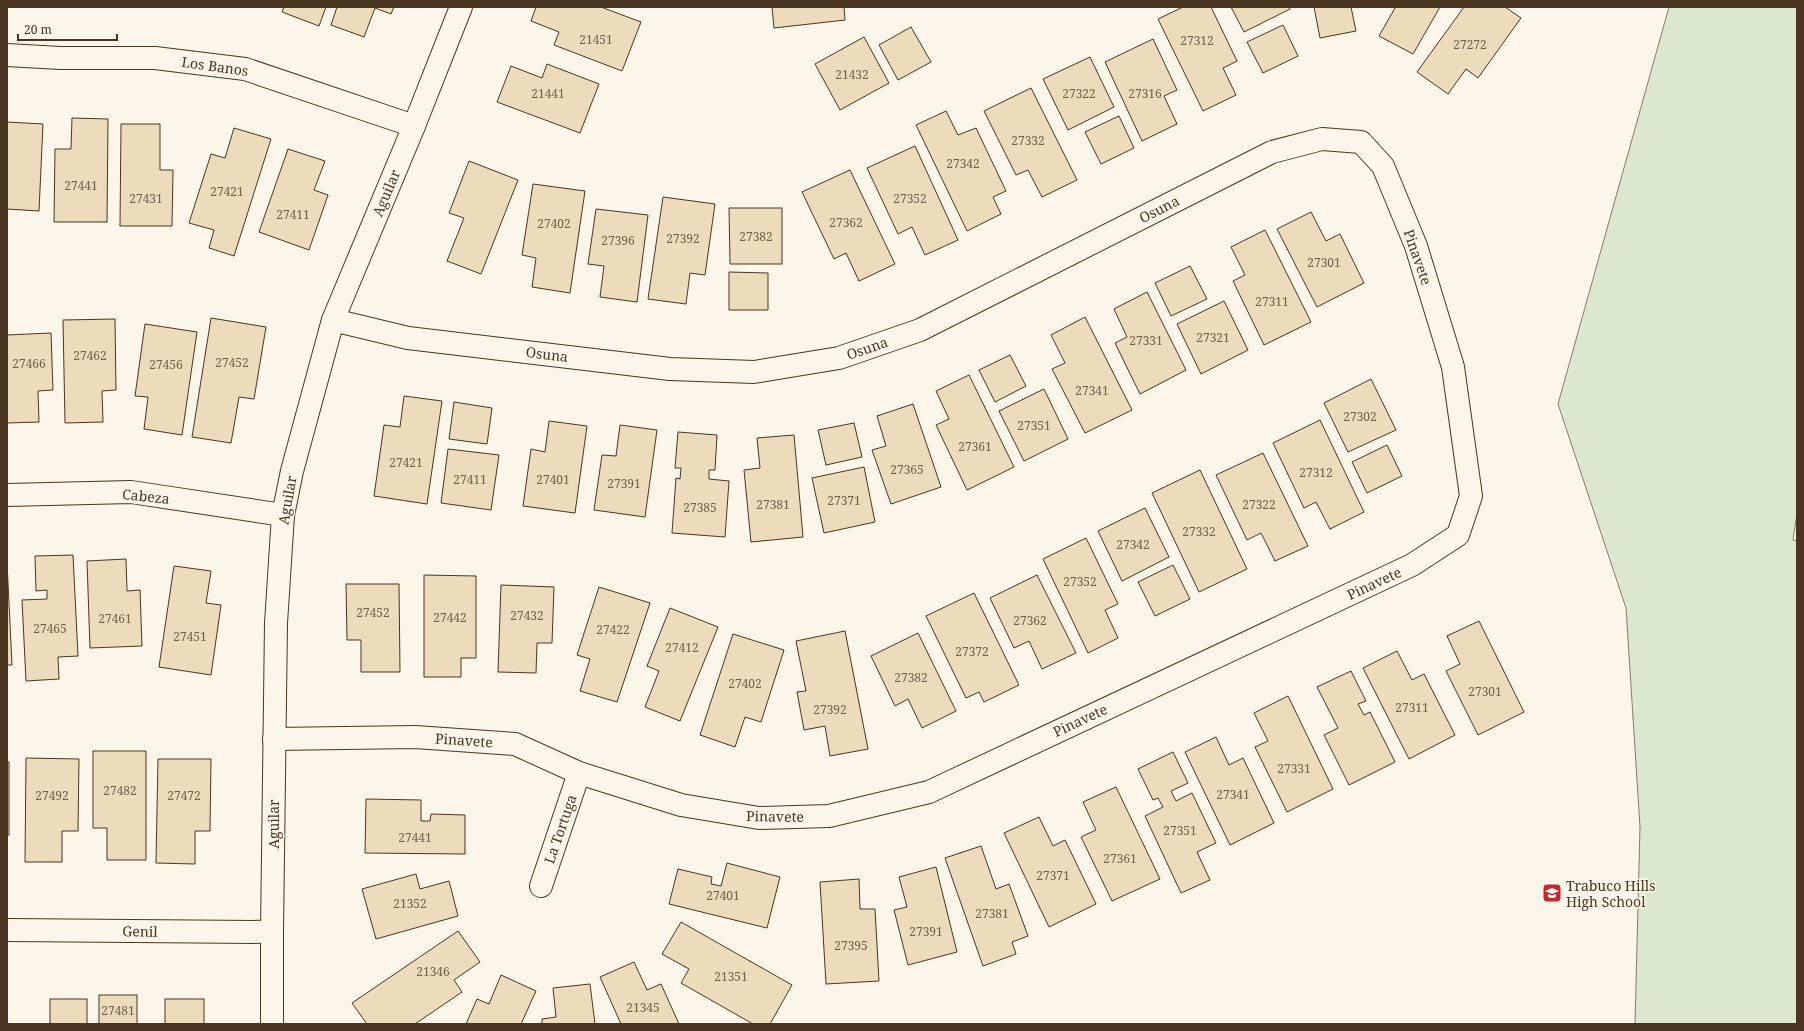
<svg xmlns="http://www.w3.org/2000/svg" width="1804" height="1031" font-family="'Noto Serif',serif">
  <rect width="100%" height="100%" fill="#fbf6e9"/>
  <polygon fill="#dce7d0" stroke="#887966" points="1669,7 1797,7 1797,513 1793,540 1797,541 1797,1024 1635,1024 1640,827 1626,608 1558,404"/>
  <g fill="#ecdcbc" stroke="#4a3520">
    <polygon points="284,7 326,7 319,26 282,12"/>
    <polygon points="337,7 394,7 391,14 375,8 364,37 331,25"/>
    <polygon points="536,7 601,7 641,22 622,71 554,45 559,32 531,21"/>
    <polygon points="772,7 844,7 845,20 774,28"/>
    <polygon points="1183,7 1211,7 1237,61 1223,68 1236,95 1203,111 1158,19"/>
    <polygon points="1231,7 1289,7 1290,9 1244,32"/>
    <polygon points="1314,7 1351,7 1356,31 1320,38"/>
    <polygon points="1393,7 1440,7 1413,54 1379,36 1395,8"/>
    <polygon points="1464,7 1505,7 1521,18 1478,78 1466,69 1448,94 1417,72"/>
    <polygon points="1283,25 1298,56 1263,73 1247,42"/>
    <polygon points="911,27 931,62 898,80 879,45"/>
    <polygon points="864,37 889,83 840,110 815,64"/>
    <polygon points="1153,39 1177,90 1164,96 1177,124 1142,141 1105,62"/>
    <polygon points="1090,57 1114,107 1068,130 1043,79"/>
    <polygon points="547,64 599,84 580,133 497,102 511,66 542,78"/>
    <polygon points="1031,88 1077,180 1042,197 1028,170 1016,175 984,111"/>
    <polygon points="946,111 958,135 976,128 1006,191 993,197 1001,214 967,231 916,125"/>
    <polygon points="1119,116 1134,148 1101,164 1085,132"/>
    <polygon points="72,118 108,119 107,222 54,222 55,149 71,149"/>
    <polygon points="7,122 43,124 39,211 7,209"/>
    <polygon points="121,124 160,124 160,170 173,170 172,226 120,226"/>
    <polygon points="234,128 271,139 234,256 209,248 214,230 189,223 211,154 225,158"/>
    <polygon points="915,146 958,240 925,255 912,227 898,234 867,168"/>
    <polygon points="288,149 325,161 314,190 328,195 309,250 259,232"/>
    <polygon points="469,161 518,180 481,274 447,261 464,218 449,213"/>
    <polygon points="850,170 895,264 859,281 846,253 834,259 802,192"/>
    <polygon points="533,184 585,191 570,293 532,287 536,258 522,255"/>
    <polygon points="663,197 715,204 705,275 690,273 686,304 648,299"/>
    <polygon points="729,208 782,208 782,264 730,264"/>
    <polygon points="596,209 648,215 637,302 600,297 604,266 588,264"/>
    <polygon points="1311,212 1326,241 1340,234 1364,283 1317,307 1277,229"/>
    <polygon points="1265,230 1311,322 1264,345 1233,281 1245,275 1231,247"/>
    <polygon points="1190,266 1207,299 1171,316 1155,283"/>
    <polygon points="729,272 768,273 768,310 729,310"/>
    <polygon points="1147,292 1186,370 1140,394 1115,343 1127,337 1114,309"/>
    <polygon points="1224,301 1248,350 1201,374 1177,324"/>
    <polygon points="1085,317 1132,410 1085,433 1052,369 1065,363 1051,335"/>
    <polygon points="211,318 266,327 254,399 239,397 231,443 192,437"/>
    <polygon points="115,319 116,390 102,391 103,422 65,423 63,320"/>
    <polygon points="145,324 197,332 182,435 144,429 148,397 135,396"/>
    <polygon points="51,333 53,390 38,391 39,422 7,423 7,335"/>
    <polygon points="1010,355 1026,386 995,402 979,370"/>
    <polygon points="969,375 1014,467 967,490 936,425 949,419 936,391"/>
    <polygon points="1371,379 1396,430 1348,452 1324,403"/>
    <polygon points="1044,389 1068,439 1024,461 999,411"/>
    <polygon points="404,396 442,401 427,504 374,496 384,425 400,427"/>
    <polygon points="454,402 492,408 487,444 449,439"/>
    <polygon points="913,404 941,487 891,504 872,450 886,446 877,416"/>
    <polygon points="1320,420 1364,512 1330,529 1316,502 1304,508 1273,443"/>
    <polygon points="549,421 587,426 575,513 523,506 531,449 545,452"/>
    <polygon points="854,423 862,457 826,465 818,430"/>
    <polygon points="620,425 657,430 645,517 594,510 602,455 616,456"/>
    <polygon points="678,432 717,435 715,470 709,470 709,479 729,481 725,537 672,533 676,478 680,479 681,468 675,468"/>
    <polygon points="794,435 803,537 751,542 744,470 760,468 757,438"/>
    <polygon points="1387,445 1402,476 1367,493 1352,462"/>
    <polygon points="448,449 499,455 491,510 441,503"/>
    <polygon points="1263,453 1308,546 1275,561 1261,533 1247,540 1216,475"/>
    <polygon points="864,467 875,522 824,533 812,478"/>
    <polygon points="1200,470 1247,569 1199,592 1152,493"/>
    <polygon points="1145,508 1169,557 1122,581 1098,531"/>
    <polygon points="1086,538 1118,604 1105,610 1118,638 1088,653 1043,559"/>
    <polygon points="73,555 78,656 58,657 59,679 26,681 22,600 47,599 47,590 36,591 35,556"/>
    <polygon points="126,559 127,591 140,590 142,646 90,648 87,561"/>
    <polygon points="7,562 12,665 7,665"/>
    <polygon points="1173,565 1190,599 1155,616 1138,582"/>
    <polygon points="174,566 211,571 206,603 221,605 211,675 159,667"/>
    <polygon points="424,575 476,576 476,658 461,658 461,677 424,677"/>
    <polygon points="1037,575 1076,653 1042,669 1029,641 1014,648 990,598"/>
    <polygon points="346,584 399,584 400,672 361,672 361,640 347,640"/>
    <polygon points="501,585 554,587 552,643 537,643 536,673 498,672"/>
    <polygon points="599,587 650,603 617,702 580,691 590,659 577,655"/>
    <polygon points="974,593 1019,685 984,702 979,692 966,698 926,616"/>
    <polygon points="670,608 718,627 680,721 645,707 659,671 647,666"/>
    <polygon points="1479,621 1524,712 1478,735 1446,671 1460,664 1447,636"/>
    <polygon points="845,631 868,749 830,756 825,726 804,730 797,692 806,691 796,641"/>
    <polygon points="918,633 956,711 922,728 908,699 895,706 871,656"/>
    <polygon points="733,634 784,650 761,722 745,717 735,747 700,735"/>
    <polygon points="1397,651 1412,680 1424,674 1455,735 1409,759 1363,668"/>
    <polygon points="1351,671 1366,701 1358,704 1364,715 1370,712 1395,762 1349,785 1324,735 1338,728 1317,687"/>
    <polygon points="1288,696 1333,789 1287,812 1255,747 1268,741 1254,713"/>
    <polygon points="1216,737 1229,765 1243,758 1274,823 1230,845 1185,752"/>
    <polygon points="93,751 146,751 146,860 107,860 107,828 93,828"/>
    <polygon points="1173,752 1188,783 1171,791 1176,801 1192,793 1216,843 1197,852 1210,880 1181,893 1145,816 1163,807 1158,798 1153,800 1138,769"/>
    <polygon points="26,758 79,759 78,831 62,831 62,862 25,862"/>
    <polygon points="158,759 211,759 210,831 195,831 195,864 156,863"/>
    <rect x="7" y="762" width="2" height="73"/>
    <polygon points="1116,787 1160,879 1112,901 1081,837 1096,830 1083,802"/>
    <polygon points="366,799 421,800 421,821 430,821 431,814 465,815 465,854 365,853"/>
    <polygon points="1039,817 1053,846 1065,840 1096,904 1049,927 1004,833"/>
    <polygon points="981,846 996,889 1009,884 1028,936 1012,942 1016,954 983,966 945,858"/>
    <polygon points="727,863 780,877 767,928 669,904 678,869 712,877 711,884 721,886"/>
    <polygon points="936,867 957,952 908,965 894,910 907,907 899,877"/>
    <polygon points="416,874 420,889 449,881 458,916 376,939 362,889"/>
    <polygon points="859,879 860,909 875,909 879,981 826,984 820,882"/>
    <polygon points="681,922 792,985 770,1024 753,1024 681,983 689,969 662,954"/>
    <polygon points="458,931 480,962 454,980 462,992 415,1024 367,1024 352,1003"/>
    <polygon points="634,962 647,990 661,984 679,1024 621,1024 600,977"/>
    <polygon points="501,975 536,991 521,1024 466,1024 477,999 489,1004"/>
    <polygon points="590,984 595,1024 542,1024 542,1019 556,1017 553,988"/>
    <rect x="99" y="995" width="38" height="29"/>
    <rect x="50" y="999" width="37" height="25"/>
    <rect x="165" y="999" width="39" height="25"/>
  </g>
  <g fill="none" stroke-linecap="round" stroke-linejoin="round">
    <g stroke="#4a3520" stroke-width="24">
      <g id="street">
        <polyline points="7,55 60,58 155,58 245,69 414,126"/>
        <polyline points="7,495 131,492 283,515"/>
        <polyline points="274,739 415,737 515,744 579,773 681,805 759,818 829,816 929,792 1412,565 1458,535 1471,496 1453,367 1416,246 1383,166 1361,142 1322,139 1272,152 920,330 839,358 754,372 670,369 408,338 333,320"/>
        <polyline points="541,886 579,773"/>
        <polyline points="7,930 272,932 276,623 283,515 292,471 333,320 414,126 461,7"/>
      </g>
    </g>
    <g stroke="#4a3520" stroke-width="24">
      <polyline id="secondary" points="272,1024 272,932"/>
    </g>
    <use href="#street" stroke="#fbf6e9" stroke-width="22"/>
    <use href="#secondary" stroke="#fbf6e9" stroke-width="22"/>
  </g>
  <defs>
    <g id="school-square" transform="scale(1)"><rect x="-9" y="-9" width="18" height="18" rx="4" fill="#c62828" stroke="#fbf6e9"/><path d="M0-5L7-2L0 1L-7-2ZM-4 1L0 2.5L4 1V4Q0 6-4 4Z" fill="#fff"/></g>
  </defs>
  <g fill-rule="evenodd">
    <use href="#school-square" x="1552" y="893"/>
  </g>
  <g text-anchor="middle" dominant-baseline="central" stroke-width="3" stroke-linejoin="round" paint-order="stroke">
    <g font-size="12" fill="#725f47">
      <text x="596" y="39">21451</text>
      <text x="1197" y="40">27312</text>
      <text x="1470" y="44">27272</text>
      <text x="852" y="74">21432</text>
      <text x="548" y="93">21441</text>
      <text x="1079" y="93">27322</text>
      <text x="1145" y="93">27316</text>
      <text x="1028" y="140">27332</text>
      <text x="963" y="163">27342</text>
      <text x="81" y="185">27441</text>
      <text x="227" y="191">27421</text>
      <text x="146" y="198">27431</text>
      <text x="910" y="198">27352</text>
      <text x="293" y="214">27411</text>
      <text x="846" y="222">27362</text>
      <text x="554" y="223">27402</text>
      <text x="756" y="236">27382</text>
      <text x="683" y="238">27392</text>
      <text x="618" y="240">27396</text>
      <text x="1324" y="262">27301</text>
      <text x="1272" y="301">27311</text>
      <text x="1213" y="337">27321</text>
      <text x="1146" y="340">27331</text>
      <text x="90" y="355">27462</text>
      <text x="232" y="362">27452</text>
      <text x="29" y="363">27466</text>
      <text x="166" y="364">27456</text>
      <text x="1092" y="390">27341</text>
      <text x="1360" y="416">27302</text>
      <text x="1034" y="425">27351</text>
      <text x="975" y="446">27361</text>
      <text x="406" y="462">27421</text>
      <text x="907" y="469">27365</text>
      <text x="1316" y="472">27312</text>
      <text x="470" y="479">27411</text>
      <text x="553" y="479">27401</text>
      <text x="624" y="483">27391</text>
      <text x="844" y="500">27371</text>
      <text x="773" y="504">27381</text>
      <text x="1259" y="504">27322</text>
      <text x="700" y="507">27385</text>
      <text x="1199" y="531">27332</text>
      <text x="1133" y="544">27342</text>
      <text x="1080" y="581">27352</text>
      <text x="373" y="612">27452</text>
      <text x="527" y="615">27432</text>
      <text x="450" y="617">27442</text>
      <text x="115" y="618">27461</text>
      <text x="1030" y="620">27362</text>
      <text x="50" y="628">27465</text>
      <text x="613" y="629">27422</text>
      <text x="190" y="636">27451</text>
      <text x="682" y="647">27412</text>
      <text x="972" y="651">27372</text>
      <text x="911" y="677">27382</text>
      <text x="745" y="683">27402</text>
      <text x="1485" y="691">27301</text>
      <text x="1412" y="707">27311</text>
      <text x="830" y="709">27392</text>
      <text x="1294" y="768">27331</text>
      <text x="120" y="790">27482</text>
      <text x="1233" y="794">27341</text>
      <text x="52" y="795">27492</text>
      <text x="184" y="795">27472</text>
      <text x="1180" y="830">27351</text>
      <text x="415" y="837">27441</text>
      <text x="1120" y="858">27361</text>
      <text x="1053" y="875">27371</text>
      <text x="723" y="895">27401</text>
      <text x="410" y="903">21352</text>
      <text x="992" y="913">27381</text>
      <text x="926" y="931">27391</text>
      <text x="851" y="945">27395</text>
      <text x="433" y="971">21346</text>
      <text x="731" y="976">21351</text>
      <text x="643" y="1007">21345</text>
      <text x="118" y="1010">27481</text>
    </g>
    <g font-size="14" fill="#4a3520" stroke="#fbf6e9">
      <text transform="translate(215 66) rotate(8)">Los Banos</text>
      <text transform="translate(386 193) rotate(-67)">Aguilar</text>
      <text transform="translate(1159 209) rotate(-27)">Osuna</text>
      <text transform="translate(1418 257) rotate(71)">Pinavete</text>
      <text transform="translate(867 348) rotate(-19)">Osuna</text>
      <text transform="translate(547 354) rotate(7)">Osuna</text>
      <text transform="translate(146 496) rotate(6)">Cabeza</text>
      <text transform="translate(287 500) rotate(-80)">Aguilar</text>
      <text transform="translate(1374 583) rotate(-25)">Pinavete</text>
      <text transform="translate(1080 720) rotate(-25)">Pinavete</text>
      <text transform="translate(464 740) rotate(4)">Pinavete</text>
      <text transform="translate(775 816) rotate(1)">Pinavete</text>
      <text transform="translate(273 824) rotate(-90)">Aguilar</text>
      <text transform="translate(560 829) rotate(-71)">La Tortuga</text>
      <text transform="translate(140 931) rotate(1)">Genil</text>
    </g>
    <g font-size="14" fill="#4a3520" stroke="#fbf6e9" text-anchor="start">
      <text x="1566" y="885">Trabuco Hills<tspan x="1566" dy="16">High School</tspan></text>
    </g>
  </g>
  <rect width="1804" height="1031" fill="none" stroke="#4a3520" stroke-width="16"/>
  <path d="M18 34v6h99v-6" fill="none" stroke="#4a3520" stroke-width="2"/>
  <text x="24" y="34" font-size="12" fill="#4a3520" stroke="#fbf6e9" stroke-width="3" paint-order="stroke">20 m</text>
</svg>
